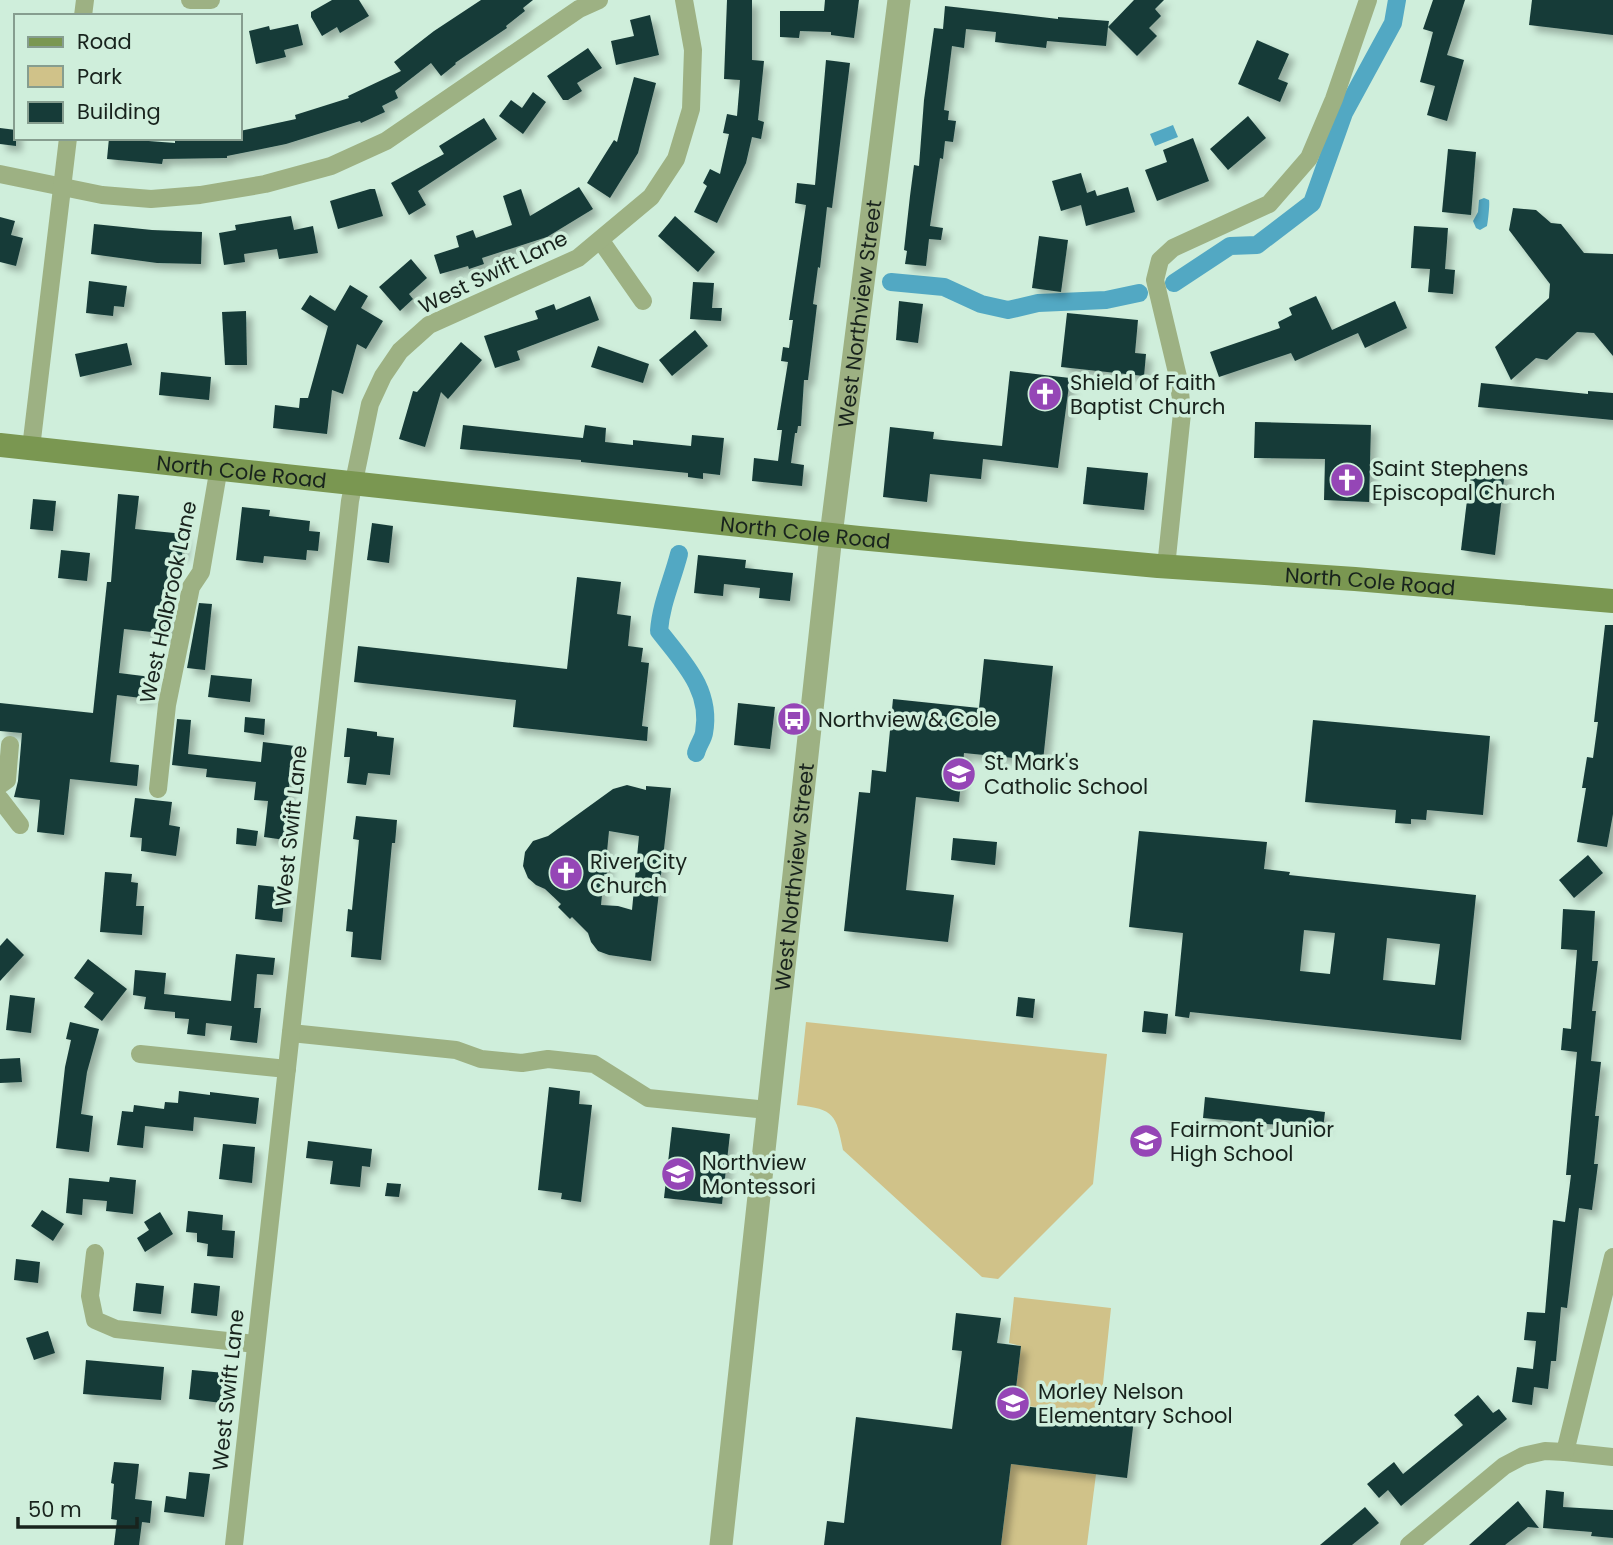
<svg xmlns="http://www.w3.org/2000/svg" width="1613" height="1545" font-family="Poppins,sans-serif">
  <defs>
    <filter id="shadow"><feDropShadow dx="6" dy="6" stdDeviation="3.5" flood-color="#0004"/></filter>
  </defs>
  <rect width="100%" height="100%" fill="#cfeedb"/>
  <g fill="#d0c289">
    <path d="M806,1022L1107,1054L1093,1184L998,1279L982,1277L843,1150C836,1115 835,1109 797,1105Z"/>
    <polygon points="1014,1297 1111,1308 1100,1412 1014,1405 1021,1346 1009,1343"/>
    <polygon points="1011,1464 1096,1474 1087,1545 1001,1545"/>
  </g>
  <g fill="#52a8c3">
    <polygon points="1173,125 1178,137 1155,146 1150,134"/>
    <path d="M1484,198L1489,200C1490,204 1488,222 1487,226L1480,230L1476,228L1473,221L1478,212L1479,200Z"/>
  </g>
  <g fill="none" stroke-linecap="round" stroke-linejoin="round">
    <g stroke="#52a8c3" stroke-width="18">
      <polyline points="891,282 944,287 981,304 1008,310 1038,303 1106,300 1139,293"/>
      <polyline points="1174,283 1230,246 1257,245 1312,203 1344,113 1393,23 1397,0"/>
      <path d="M679,554C672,581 661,604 659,631C683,662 712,690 704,733C703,739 698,745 696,753"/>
    </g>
  </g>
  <g fill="#163b38" fill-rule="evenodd" filter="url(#shadow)">
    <polygon points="332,0 359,0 369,16 340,33 337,27 322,36 311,17 311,12"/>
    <polygon points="481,0 533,0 523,8 525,11 506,26 507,28 455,63 456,64 441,76 431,63 395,91 398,98 382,106 385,112 361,123 360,121 286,144 227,156 227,158 163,159 162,164 107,159 109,138 175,143 175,138 240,138 240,131 296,119 295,115 349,98 348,96 401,71 394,62 434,31"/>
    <polygon points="727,0 752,0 752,60 764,61 758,120 764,122 761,139 752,137 746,163 717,223 694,212 707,186 703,183 710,169 720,174 729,134 723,133 727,114 737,116 740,80 724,79"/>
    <polygon points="825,0 859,0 854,38 831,35 831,32 800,31 799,38 780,37 780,11 824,11"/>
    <polygon points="1134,0 1164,0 1155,9 1161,16 1149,28 1157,36 1137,56 1108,27 1106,46 1047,41 1046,48 995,42 996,32 966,29 964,48 952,46 944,110 949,111 948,120 956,121 953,142 945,141 943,159 940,158 930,226 943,228 941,240 929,239 926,266 905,264 907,251 904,250 910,196 914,165 919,166 924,100 934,28 943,29 945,6 1058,19 1058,17 1109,21 1108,27"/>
    <polygon points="1433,0 1465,0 1447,55 1464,60 1447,121 1427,115 1435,86 1420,82 1433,32 1423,29"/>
    <polygon points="1532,0 1613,0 1613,35 1529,25"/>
    <polygon points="650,15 659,55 616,65 611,41 634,36 630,20"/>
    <polygon points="298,24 303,45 284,50 286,57 256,64 249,31 269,26 270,30"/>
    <polygon points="1257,40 1289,54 1278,79 1288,83 1280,102 1238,84"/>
    <polygon points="588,48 602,68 577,83 582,91 568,100 563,100 547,76"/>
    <polygon points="826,60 850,63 832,208 827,207 820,268 818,267 813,304 817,305 808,380 804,380 801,426 798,426 797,433 795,433 791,463 804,465 802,486 752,481 754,458 778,461 782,430 777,430 788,362 781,361 783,347 789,348 793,320 789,320 806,205 795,203 797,183 815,185"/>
    <polygon points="634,77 656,83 638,153 610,198 587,183 614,140 617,142"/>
    <polygon points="533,92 546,102 523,134 499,116 511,100 522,108"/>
    <polygon points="1248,116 1266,138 1228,170 1210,149"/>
    <polygon points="484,118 497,139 418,191 426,205 409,215 391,183 444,154 439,146"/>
    <polygon points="0,128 16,130 16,146 0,144"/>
    <polygon points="1193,138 1209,181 1157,201 1145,170 1167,162 1163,150"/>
    <polygon points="1448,149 1476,152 1471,215 1442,212"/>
    <polygon points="1081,173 1087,193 1095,190 1097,196 1128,187 1135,212 1086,226 1081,205 1061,211 1052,181"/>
    <polygon points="579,187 593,209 547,237 482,258 484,264 469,269 468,266 440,274 434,255 459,247 456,236 473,230 476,238 512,225 503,196 521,189 530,216"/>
    <polygon points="370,189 375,189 383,216 338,229 330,201"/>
    <polygon points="1513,208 1536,210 1551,223 1561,224 1584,253 1613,254 1613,356 1594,333 1577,332 1547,360 1536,358 1511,380 1495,347 1549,298 1550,284 1509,230"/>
    <polygon points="291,216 294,230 313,226 318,253 279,259 277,249 244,254 245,262 224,265 219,233 236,230 235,225"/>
    <polygon points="675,216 715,252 698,272 658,236"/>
    <polygon points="0,217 15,221 11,235 23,238 16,266 0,262"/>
    <polygon points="94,224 152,230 202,232 201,264 157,263 91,254"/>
    <polygon points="1414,226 1448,228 1445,269 1455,270 1453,294 1428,292 1430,269 1411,268"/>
    <polygon points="1039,236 1068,240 1061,292 1032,288"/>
    <polygon points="411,259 427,278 409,294 413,299 400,311 379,287"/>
    <polygon points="89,281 127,286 124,307 114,306 113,316 86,313"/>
    <polygon points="693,282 714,283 712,308 722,308 721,321 690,319"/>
    <polygon points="350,285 368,296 361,308 383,321 366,349 357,344 343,394 332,390 327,434 273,428 275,405 299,408 300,398 308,398 328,326 301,309 310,295 335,311"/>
    <polygon points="590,296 599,320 517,351 520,360 495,368 484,336 538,319 535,311 554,304 556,310"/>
    <polygon points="1316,296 1332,330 1395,301 1407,328 1365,348 1358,333 1295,361 1291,353 1219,377 1210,352 1280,328 1278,322 1292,315 1289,308"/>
    <polygon points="899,301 923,304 918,343 896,340"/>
    <polygon points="246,311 247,365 225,365 222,312"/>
    <polygon points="1067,313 1138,320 1135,353 1146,354 1144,376 1061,367"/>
    <polygon points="695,330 708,346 672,376 659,360"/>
    <polygon points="461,342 482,360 448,399 441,392 425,447 399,439 413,391 417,392"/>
    <polygon points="127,343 132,365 80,377 75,354"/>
    <polygon points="598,346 649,364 643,383 591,367"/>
    <polygon points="1010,371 1070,378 1058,468 983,459 981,479 930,474 927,502 883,497 890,427 934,432 933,439 1002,446"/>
    <polygon points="161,372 211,377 209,400 159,395"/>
    <polygon points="1481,383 1588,394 1588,391 1613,393 1613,420 1478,407"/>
    <polygon points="1255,422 1371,425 1369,502 1324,500 1325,459 1254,458"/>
    <polygon points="463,425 583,438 585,425 606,428 605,442 633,445 633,440 691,446 692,435 724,438 720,475 703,473 703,479 688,477 688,473 581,462 581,460 460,449"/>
    <polygon points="1087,467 1148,473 1144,510 1083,504"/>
    <polygon points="1471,467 1505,471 1495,555 1461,550"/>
    <polygon points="118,494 139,496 135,529 184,534 182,555 170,554 165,612 174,613 170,634 124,629 119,673 151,677 149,699 117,695 110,762 139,765 137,786 70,779 64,835 37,832 40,800 14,797 18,781 22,733 0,731 0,703 93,713 107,582 111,582"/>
    <polygon points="33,499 56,501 53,531 30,529"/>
    <polygon points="242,507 270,510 269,516 310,521 309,531 320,532 318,551 307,550 306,560 264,556 263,563 236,560"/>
    <polygon points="372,523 393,526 389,563 367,560"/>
    <polygon points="61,550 90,553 87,581 58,578"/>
    <polygon points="698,555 746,560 745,568 793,573 790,601 759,598 760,588 724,584 723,596 694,593"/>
    <polygon points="577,577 621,582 617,614 631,616 628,646 643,648 641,662 649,663 642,726 648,727 647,741 513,727 516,700 354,682 358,646 567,669"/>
    <polygon points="199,603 212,604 205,670 187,668"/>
    <polygon points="1605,625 1613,625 1613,814 1607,847 1577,842 1586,788 1582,788 1587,757 1593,758 1598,722 1594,722"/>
    <polygon points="984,659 1053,666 1043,761 964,753 959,802 916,797 906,890 954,895 948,942 844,931 859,792 870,793 872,770 886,772 893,699 979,708"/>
    <polygon points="211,675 252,679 250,702 208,697"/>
    <polygon points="738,703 775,707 770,749 734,745"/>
    <polygon points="245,717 265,719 264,735 244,732"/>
    <polygon points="177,719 191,720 188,754 261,762 263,742 295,746 293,762 291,762 285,840 264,837 268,801 254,800 256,782 206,777 207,769 172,765"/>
    <polygon points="1313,720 1490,736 1483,815 1427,810 1426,820 1411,819 1411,824 1395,823 1396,810 1305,802"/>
    <polygon points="347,728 377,732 377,736 394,738 390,775 368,773 366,785 347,783 350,757 344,757"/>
    <path d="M627,785L646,790V786L671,788L651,961L609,955L598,951L591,942L588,933L572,917L570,919L558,907L561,904L545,889L536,885L528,878L523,866L525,852L533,841L548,836L613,789ZM609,831L639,836L632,910L618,906L601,905L604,874L607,875L608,863L606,862Z"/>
    <polygon points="135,798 172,802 169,825 180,827 176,856 141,851 142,838 130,837"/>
    <polygon points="356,816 397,820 395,843 392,843 381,960 351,957 353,932 346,931 348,909 352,910 359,840 353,839"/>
    <polygon points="237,828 258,831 256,846 236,844"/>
    <path d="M1139,831L1267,842L1264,869L1290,872L1289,875L1476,895L1461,1040L1190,1012L1189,1018L1175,1016L1183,933L1129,927ZM1304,930L1335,933L1330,974L1300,971ZM1387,938L1440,944L1435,985L1383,980Z"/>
    <polygon points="953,838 997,842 995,865 951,860"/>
    <polygon points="1588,855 1603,873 1574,898 1559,880"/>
    <polygon points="105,872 132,874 131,882 138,883 136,906 144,906 142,935 100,932"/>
    <polygon points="258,885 285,888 282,922 255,919"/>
    <polygon points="1563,909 1595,911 1592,961 1598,961 1592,1011 1596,1011 1591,1061 1601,1062 1595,1116 1599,1116 1594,1164 1598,1164 1592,1210 1579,1208 1567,1308 1561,1307 1556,1361 1551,1361 1548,1389 1534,1387 1532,1405 1512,1402 1517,1367 1533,1369 1536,1341 1524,1340 1527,1312 1545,1313 1553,1220 1565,1222 1571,1175 1566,1175 1577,1052 1561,1050 1563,1028 1571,1029 1577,950 1561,949"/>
    <polygon points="7,938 24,955 0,981 0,946"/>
    <polygon points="236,954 275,958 273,975 257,974 254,1008 261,1008 257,1043 230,1040 232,1026 206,1023 205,1036 187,1034 189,1019 175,1018 175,1012 144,1009 146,997 133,995 135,970 166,973 164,994 231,1001"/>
    <polygon points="88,959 127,989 102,1021 84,1007 94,993 74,978"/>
    <polygon points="10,995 35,998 31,1033 6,1030"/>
    <polygon points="1018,997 1035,999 1033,1018 1016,1016"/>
    <polygon points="1144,1011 1168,1014 1166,1034 1142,1032"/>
    <polygon points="70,1022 99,1029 87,1072 81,1114 93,1116 89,1152 56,1148 65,1067 71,1040 66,1039"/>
    <polygon points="20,1058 22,1082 0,1083 0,1059"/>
    <polygon points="549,1087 580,1091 579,1104 592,1105 581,1202 561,1199 562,1193 538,1190"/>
    <polygon points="179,1091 210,1095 210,1092 259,1098 256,1124 194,1117 193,1131 145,1126 143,1148 117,1145 122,1111 133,1112 134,1105 164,1109 165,1102 178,1103"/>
    <polygon points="1205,1097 1325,1112 1323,1129 1203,1118"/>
    <polygon points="672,1127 730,1134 722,1204 664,1198"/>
    <polygon points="308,1141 372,1149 370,1167 362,1166 360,1187 330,1184 333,1161 306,1158"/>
    <polygon points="223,1144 255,1147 252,1183 219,1179"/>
    <polygon points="110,1177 136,1180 133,1214 106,1211 107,1201 83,1199 82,1215 66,1213 69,1178 109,1182"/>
    <polygon points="387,1183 401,1184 399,1197 385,1196"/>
    <polygon points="42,1210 64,1224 53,1241 31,1226"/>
    <polygon points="188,1211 223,1215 222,1230 235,1231 233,1258 207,1256 208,1244 197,1242 197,1233 186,1232"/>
    <polygon points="160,1212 173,1234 145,1252 137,1238 149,1230 144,1222"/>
    <polygon points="16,1259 40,1262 38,1283 14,1280"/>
    <polygon points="136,1283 164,1286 161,1314 133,1311"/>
    <polygon points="194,1283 220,1286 217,1316 191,1313"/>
    <polygon points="956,1313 1001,1318 997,1343 1021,1346 1014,1405 1134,1419 1127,1478 1011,1464 1001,1545 824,1545 827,1521 844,1523 856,1417 952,1429 962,1351 952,1350"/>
    <polygon points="48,1331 55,1353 34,1360 26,1338"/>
    <polygon points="86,1360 164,1367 161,1400 83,1394"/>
    <polygon points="192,1370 225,1373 222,1403 189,1399"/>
    <polygon points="1478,1395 1493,1413 1499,1409 1507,1419 1401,1506 1388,1490 1379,1498 1367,1484 1394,1462 1403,1474 1463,1425 1454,1415"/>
    <polygon points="114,1462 139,1464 135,1499 152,1501 150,1523 142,1522 139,1545 114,1545 117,1520 111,1519 114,1484 111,1483"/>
    <polygon points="189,1472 210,1474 204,1517 164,1512 166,1496 186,1499"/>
    <polygon points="1546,1490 1564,1492 1563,1507 1613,1510 1613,1538 1591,1536 1592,1532 1543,1528"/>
    <polygon points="1518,1501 1539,1528 1528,1527 1505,1545 1469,1545"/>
    <polygon points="1365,1507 1379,1523 1352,1545 1320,1545"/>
  </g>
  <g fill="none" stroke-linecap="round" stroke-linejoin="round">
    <g stroke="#9db183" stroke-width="18">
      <polyline points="190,0 211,0"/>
      <polyline points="83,16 85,0"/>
      <polyline points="0,174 102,195 151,199 200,195 265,184 331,166 386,141 579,9 599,0"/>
      <polyline points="601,241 643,301"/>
      <polyline points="31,448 68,138"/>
      <polyline points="1166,567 1182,413 1179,381 1155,280 1160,260 1173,248 1269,204 1309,158 1334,99 1368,0"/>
      <polyline points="0,785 7,780 10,745"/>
      <polyline points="158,789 167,705 191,587 201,572 219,467"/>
      <polyline points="0,799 20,825"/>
      <polyline points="291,1033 456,1050 481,1059 522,1063 548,1059 594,1064 648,1098 768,1110"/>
      <polyline points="140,1054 287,1069"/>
      <polyline points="95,1253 90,1296 95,1320 116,1329 256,1344"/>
      <polyline points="1565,1452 1613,1457"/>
      <polyline points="234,1545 350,501 370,404 383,376 400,351 429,325 578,258 651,197 676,159 691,109 693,50 684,0"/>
      <polyline points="1409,1545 1504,1466 1523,1456 1545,1451 1565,1452 1613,1257"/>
    </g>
    <path stroke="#9db183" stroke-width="23" id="s1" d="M721,1545L831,535L899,0"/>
    <path stroke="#7a9751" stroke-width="24" id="s2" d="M0,445L859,538L1158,566L1355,579L1613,601"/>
  </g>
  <defs>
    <g id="church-disc" transform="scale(1.75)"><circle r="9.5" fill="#9546b6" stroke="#cfeedb"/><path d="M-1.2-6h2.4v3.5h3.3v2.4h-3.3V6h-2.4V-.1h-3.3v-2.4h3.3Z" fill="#fff"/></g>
    <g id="bus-disc" transform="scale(1.75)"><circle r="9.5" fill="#9546b6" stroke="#cfeedb"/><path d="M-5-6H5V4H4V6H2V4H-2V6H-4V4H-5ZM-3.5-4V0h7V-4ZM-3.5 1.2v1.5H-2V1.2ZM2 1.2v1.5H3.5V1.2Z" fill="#fff"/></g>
    <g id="school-disc" transform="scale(1.75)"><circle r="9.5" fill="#9546b6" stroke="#cfeedb"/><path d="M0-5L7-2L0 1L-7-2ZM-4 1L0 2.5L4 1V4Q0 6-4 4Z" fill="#fff"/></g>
  </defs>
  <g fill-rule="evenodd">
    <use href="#church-disc" x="1045" y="394"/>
    <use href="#church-disc" x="1347" y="480"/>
    <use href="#bus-disc" x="794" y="719"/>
    <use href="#school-disc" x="959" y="774"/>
    <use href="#church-disc" x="566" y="873"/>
    <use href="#school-disc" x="1146" y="1141"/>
    <use href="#school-disc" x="678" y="1174"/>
    <use href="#school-disc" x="1013" y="1403"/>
  </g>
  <g text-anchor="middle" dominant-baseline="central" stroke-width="7" stroke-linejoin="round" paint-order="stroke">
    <g font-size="21" fill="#18231d" stroke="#cfeedb">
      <text transform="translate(493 272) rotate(-26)">West Swift Lane</text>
      <text stroke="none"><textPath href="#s1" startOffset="1239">West Northview Street</textPath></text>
      <text stroke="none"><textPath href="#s2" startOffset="243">North Cole Road</textPath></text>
      <text stroke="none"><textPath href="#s2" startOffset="810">North Cole Road</textPath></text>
      <text stroke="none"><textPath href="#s2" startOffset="1377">North Cole Road</textPath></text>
      <text transform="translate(168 602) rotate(-78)">West Holbrook Lane</text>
      <text transform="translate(291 826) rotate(-84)">West Swift Lane</text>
      <text stroke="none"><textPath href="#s1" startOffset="672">West Northview Street</textPath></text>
      <text transform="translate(228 1390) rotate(-84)">West Swift Lane</text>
    </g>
    <g font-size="21" fill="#18231d" stroke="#cfeedb" text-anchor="start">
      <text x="1070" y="382">Shield of Faith<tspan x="1070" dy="24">Baptist Church</tspan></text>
      <text x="1372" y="468">Saint Stephens<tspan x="1372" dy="24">Episcopal Church</tspan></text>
      <text x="818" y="719">Northview &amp; Cole</text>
      <text x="984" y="762">St. Mark's<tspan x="984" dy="24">Catholic School</tspan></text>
      <text x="590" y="861">River City<tspan x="590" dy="24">Church</tspan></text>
      <text x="1170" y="1129">Fairmont Junior<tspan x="1170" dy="24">High School</tspan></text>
      <text x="702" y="1162">Northview<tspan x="702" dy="24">Montessori</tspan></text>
      <text x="1038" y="1391">Morley Nelson<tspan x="1038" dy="24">Elementary School</tspan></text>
    </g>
  </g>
  <rect x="14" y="14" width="228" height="126" fill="#cfeedb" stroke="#869d8f" stroke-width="2"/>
  <rect x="28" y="37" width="35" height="10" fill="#7a9751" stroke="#869d8f" stroke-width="2"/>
  <text x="77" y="49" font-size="21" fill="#18231d">Road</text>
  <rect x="28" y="66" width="35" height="21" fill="#d0c289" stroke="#869d8f" stroke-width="2"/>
  <text x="77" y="84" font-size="21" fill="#18231d">Park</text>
  <rect x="28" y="102" width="35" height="21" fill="#163b38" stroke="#869d8f" stroke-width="2"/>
  <text x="77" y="119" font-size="21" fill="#18231d">Building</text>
  <path d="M18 1517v10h119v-10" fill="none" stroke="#18231d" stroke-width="3.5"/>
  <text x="28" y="1517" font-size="21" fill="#18231d" stroke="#cfeedb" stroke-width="5" paint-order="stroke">50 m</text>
</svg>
